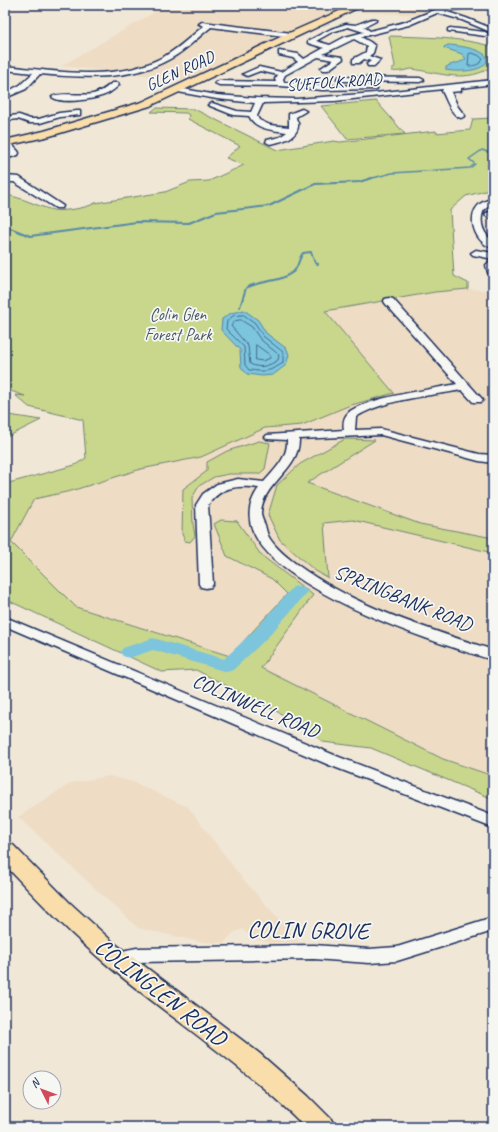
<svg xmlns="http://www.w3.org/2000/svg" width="498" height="1132" font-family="Caveat,sans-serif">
  <rect width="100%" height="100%" fill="#f1e7d7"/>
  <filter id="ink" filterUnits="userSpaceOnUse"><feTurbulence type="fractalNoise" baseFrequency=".025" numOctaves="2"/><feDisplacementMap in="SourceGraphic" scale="8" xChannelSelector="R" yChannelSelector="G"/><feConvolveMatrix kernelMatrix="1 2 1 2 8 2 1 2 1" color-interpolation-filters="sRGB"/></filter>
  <g filter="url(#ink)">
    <g fill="#eedcc4">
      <polygon points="167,5 303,5 343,9 295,30 192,80 61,66"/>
      <polygon points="367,5 461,5 429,10 422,15 356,12 356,9"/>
      <polygon points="468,289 493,291 493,776 443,759 230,656 76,607 11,542 33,499 71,491 141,469 201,457 265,428 302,425 348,406 393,393 325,311 435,292"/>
      <polygon points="109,776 133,782 188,807 242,878 299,942 271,943 254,939 242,929 233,933 224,943 201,942 138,928 18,817 71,783"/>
    </g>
    <g fill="#c8d78b" stroke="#728374">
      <path d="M389,36C424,37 457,37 491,46L493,66C467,84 440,73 412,69C408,69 404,71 400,71C397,72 394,71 391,71L395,66Z"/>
      <polygon points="376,101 405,134 347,139 321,106"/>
      <path d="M156,108L194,109L277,150L334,141L340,142L436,131V133L470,130L473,119L493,118V189L466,196L450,210L454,276L468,283V289L435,292L325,311L394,393L348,406L302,425L265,428L201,457L141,469L71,491L34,499L11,542L76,607L230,656L287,594L272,579L227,556L214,524L221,520L237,521L261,555L313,595L261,668L443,759L493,776V799L371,748L323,742L303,725L196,670L162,672L5,599V484L75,465L86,458L83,420L29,407L15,395L25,396L5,389V195C22,197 36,206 53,210C61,212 88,208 95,203L165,192L190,182L209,181L244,165L226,158L240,146L188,119L189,115L186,113L151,112Z"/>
      <polygon points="5,412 9,415 41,420 5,438"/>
      <polygon points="345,439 375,440 307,483 420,524 493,538 493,553 353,520 324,523 328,578 314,570 280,540 268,515 277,485 300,464"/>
      <polygon points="259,441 270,443 265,469 259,474 229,474 214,477 199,486 192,498 193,524 195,536 190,542 185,541 182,534 183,489 207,471 207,462 227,451"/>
    </g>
    <g fill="#7dc4dd" stroke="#5688aa">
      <path d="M448,45C455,45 487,49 487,59C487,73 454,72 446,70V67C452,63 459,64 466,59L462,54L444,48V47Z"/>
      <polygon points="244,310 258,320 266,333 287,349 289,355 286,365 273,375 262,376 247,374 241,367 240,350 221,330 222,319 231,313"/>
    </g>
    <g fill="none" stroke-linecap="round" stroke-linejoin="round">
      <g stroke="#426b91" stroke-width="1">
        <path d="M471,53L478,55L483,59C480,65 474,66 468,66L469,54Z"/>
        <path d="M244,315L255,323L263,336L283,352V363C269,372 265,372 249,370L245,365L244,347L226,329L227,321L233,316Z"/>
        <path d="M241,320L252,327L260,339L279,355L278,360C269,366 260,369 250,364L248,346L231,326L235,321Z"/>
        <polygon points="256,345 270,355 270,358 263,361 256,360"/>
      </g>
      <polyline stroke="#5688aa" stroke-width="1.5" points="369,179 392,173 470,168 475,164 469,159 482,150 493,154"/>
      <g stroke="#5688aa" stroke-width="2">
        <polyline points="5,226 30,236 137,222 189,223 216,212 269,206 315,184 359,182 372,178"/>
        <path d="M240,307L246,288C260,280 279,283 293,272C299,267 298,259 303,253L311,252L315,263L318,264"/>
      </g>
      <polygon fill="#7dc4dd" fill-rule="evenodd" points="299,586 305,587 307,591 305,595 268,637 233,670 227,672 153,650 129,658 123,656 120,652 123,648 153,638 224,659 256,629 293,587"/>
      <g stroke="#1b2f5e" stroke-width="3">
        <g id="minor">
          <path d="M460,5H477L474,7L444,11L466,18L493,29V33L462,20L437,13L409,25L361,37L370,42L375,46L373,53L369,56L380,60L374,66H368L367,64L371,61L364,59L359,63H353V59L366,52L367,46L354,39L323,54L342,57L343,59L328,70H322L321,68L333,60L318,57L285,75L283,79L284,82L322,86L374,85H377V89L322,90L281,86L219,85L215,83L219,81L276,82L275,79L278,75L260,71L247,76L243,74L259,67L281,72L298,62L293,58L279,55V51L298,54L304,59L324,48L308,43V41L331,29L346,24L356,25L372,19H376V21L364,27L370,31L405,22L437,9ZM348,27L364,32L345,37L330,45L316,41L332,32Z"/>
          <path d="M202,22L292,33L295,35L292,37L211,27C197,38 185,51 170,59C131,81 83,78 40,74L26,89L5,98V93L20,85L33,73L5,70V66C57,71 117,83 165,56C179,48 191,36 204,26L199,24Z"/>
          <polygon points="450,28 485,32 488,34 485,36 448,31 448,29"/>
          <polygon points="338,77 420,78 424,80 420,82 341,81 337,79"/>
          <path d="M493,80V84L461,88V91L451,92L458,107L465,116L461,118C451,115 447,100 442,91L443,89L335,101L263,103L257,116L259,120L270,125L289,127V114L302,109L306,111L296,117C296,119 297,121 298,123C300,138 280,142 270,144L266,142L267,140L280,137L287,132C273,130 256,130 249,116L233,115L208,105L212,103L237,111L251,112L255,103L217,99L178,92L174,90L178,88L217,95L256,98L296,99L375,93Z"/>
          <path d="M112,83H118L119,85C116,88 112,91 109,93C98,99 62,105 52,97C58,92 83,96 93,94C101,92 106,88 112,83Z"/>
          <polygon points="77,111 80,111 80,115 60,117 40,123 29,123 18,119 10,120 9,118 10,116 19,115 30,119 39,119 59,113"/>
          <polygon points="5,141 8,141 18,151 19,153 18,155 5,159 5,154 10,152 5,148"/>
          <polygon points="5,176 19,177 63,206 62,208 56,208 14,182 5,182"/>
          <path d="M488,200L492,203C490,206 485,208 483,212C479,223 484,235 493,241V248C472,243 463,207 488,200Z"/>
          <polygon points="493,211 493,217 489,218 485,215 486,213"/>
          <polygon points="476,250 493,253 493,259 473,255 471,253"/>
          <polygon points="493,260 493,273 488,273 486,265 490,261"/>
          <path d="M389,298L393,299L483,400L481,402H473L462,390C429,396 385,399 356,417L355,430L381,429L479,454L493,455V463L479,461L381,435L299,439C300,470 262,483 261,513C261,517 263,521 265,525C266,529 267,535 270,539C279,552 293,562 306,571C362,609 429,629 493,650V660C442,645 199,570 259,488C238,485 221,486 208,505L213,584L211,587L206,588L201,587L199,584L196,505L203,494L217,484L238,479L264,482C275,469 288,458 287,440L267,439L265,437L267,435L344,430C343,424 343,418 348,413C363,398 434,389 457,384L385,303L384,301L385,299Z"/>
          <polygon points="5,617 339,757 493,816 493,828 329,765 5,626"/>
          <path d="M493,917V931L397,961L369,963L314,959L137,962L130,964L119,969L113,967L110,962C116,951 125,950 137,948L314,945L369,949L397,947Z"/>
        </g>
      </g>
      <g stroke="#1b2f5e" stroke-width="3">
        <g id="major">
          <polygon points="353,5 364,5 150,106 50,136 5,146 5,140 44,131 142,102 289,33"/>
          <path d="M5,843L13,845L69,902L114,943L259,1053L308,1096L331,1119L335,1127H305C246,1067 176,1022 112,969C73,937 39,901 5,865Z"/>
        </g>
      </g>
      <use href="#minor" fill="#f6f6f2" fill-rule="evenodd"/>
      <use href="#major" fill="#f9deab" fill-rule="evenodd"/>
    </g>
  </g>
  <g text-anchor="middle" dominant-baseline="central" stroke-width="3.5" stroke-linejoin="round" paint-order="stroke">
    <g font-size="17" fill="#1b2f5e" stroke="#f6f6f2">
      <text transform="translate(180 71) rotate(-25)">GLEN ROAD</text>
      <text transform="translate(334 82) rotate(-4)">SUFFOLK ROAD</text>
    </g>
    <g font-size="17" fill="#465969" stroke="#f6f6f2">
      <text x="178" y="314">Colin Glen<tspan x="178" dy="20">Forest Park</tspan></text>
    </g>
    <g font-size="20" fill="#1b2f5e" stroke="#f6f6f2">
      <text transform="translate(403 598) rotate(22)">SPRINGBANK ROAD</text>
      <text transform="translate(256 706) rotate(23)">COLINWELL ROAD</text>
    </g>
    <g font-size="24" fill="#1b2f5e" stroke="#f6f6f2">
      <text transform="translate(308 930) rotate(1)">COLIN GROVE</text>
      <text transform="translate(161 992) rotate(38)">COLINGLEN ROAD</text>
    </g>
  </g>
  <rect width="498" height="1132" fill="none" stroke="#f6f6f2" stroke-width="20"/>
  <rect x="10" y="10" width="478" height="1112" fill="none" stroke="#1b2f5e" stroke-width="1.5" filter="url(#ink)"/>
  <g transform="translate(42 1090) rotate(312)"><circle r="19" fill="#f6f6f2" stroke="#9ea6b7"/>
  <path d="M0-3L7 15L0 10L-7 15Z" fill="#d1495b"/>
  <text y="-6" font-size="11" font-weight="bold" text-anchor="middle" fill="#1b2f5e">N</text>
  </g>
</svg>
